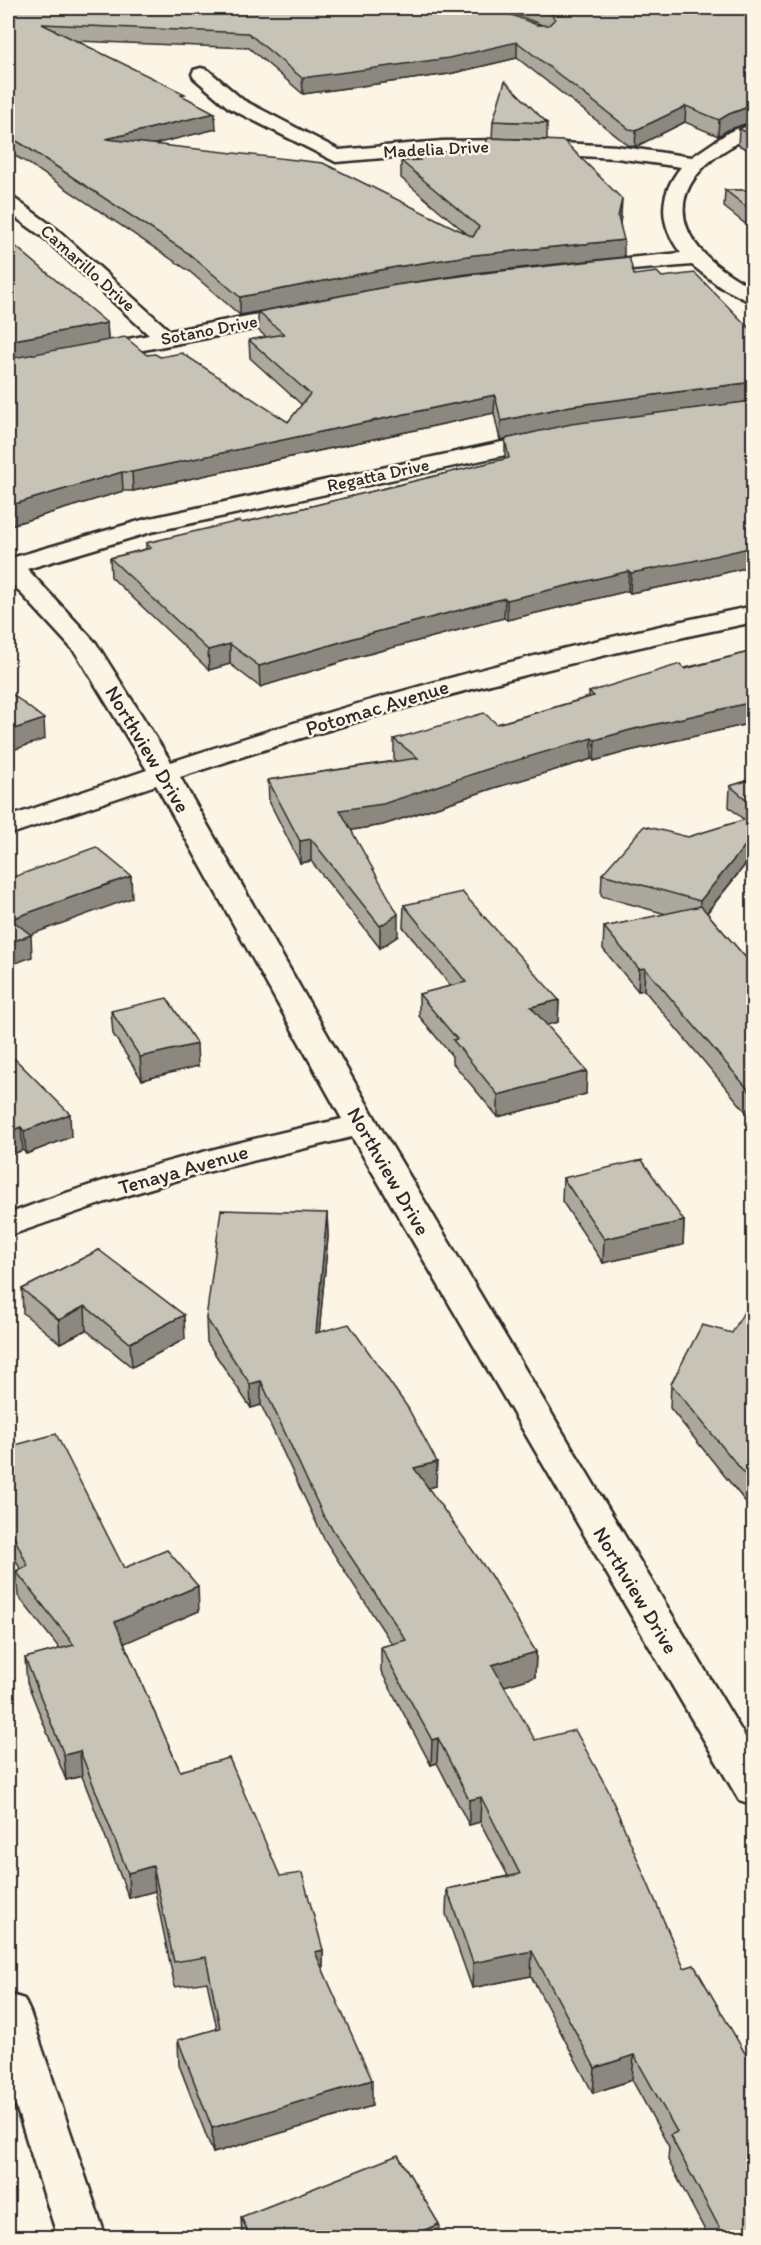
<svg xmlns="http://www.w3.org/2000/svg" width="761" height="2245" font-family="Itim,sans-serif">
  <rect width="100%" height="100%" fill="#fcf5e5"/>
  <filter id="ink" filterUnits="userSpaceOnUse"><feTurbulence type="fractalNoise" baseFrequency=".0167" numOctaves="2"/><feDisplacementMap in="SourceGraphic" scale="12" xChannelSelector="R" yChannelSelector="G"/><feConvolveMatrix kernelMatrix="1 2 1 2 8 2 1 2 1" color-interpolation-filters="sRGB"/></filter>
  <g filter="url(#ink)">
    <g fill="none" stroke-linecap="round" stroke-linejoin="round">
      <g stroke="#2b2b2b" stroke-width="5">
        <g id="street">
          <path d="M201,68L208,70L243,100L339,150L442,141L507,140L616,146L692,157L729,132L754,122V135C710,154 661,192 695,243C709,263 733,277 754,289V304L719,286L692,265L585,274L577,273L574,268L577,263L585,262L681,253C659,225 658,195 681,167L616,158L507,152L442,153L336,162L229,108L194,78L192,74L194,70Z"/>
          <polygon points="8,197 15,199 58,230 170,331 300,306 308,308 311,313 308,318 300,320 8,376 8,362 149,335 44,238 8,212"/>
          <path d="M548,432L556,434L560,439L556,444L151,532L27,569L96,643L171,762C362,699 556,646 754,606V622C559,662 369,714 180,777L379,1125L754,1752V1805L739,1800L352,1137L194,1175L106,1202L8,1236V1214C116,1173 229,1143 342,1119L156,785L8,835V817L147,770L76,653L8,579V559L146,519Z"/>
          <polygon points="8,1994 24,1999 30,2012 106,2238 58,2238 8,2081"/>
        </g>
      </g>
      <use href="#street" fill="#fcf5e5" fill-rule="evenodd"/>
    </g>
    <g fill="#aca89d" stroke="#2b2b2b" stroke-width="1.5">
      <polygon points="8,8 542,25 499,8 753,8 728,130 718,136 685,122 635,147 628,145 517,58 449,74 303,94 249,48 77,41 185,98 216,129 153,144 466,233 401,178 401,161 416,160 416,153 621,216 620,223 624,257 474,273 396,285 240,315 189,271 26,162 8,152"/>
      <polygon points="493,121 547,123 547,140 492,138"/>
      <polygon points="753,122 753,152 738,145 739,129"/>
      <polygon points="725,190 753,190 753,230 724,207"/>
      <polygon points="634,275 753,401 753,566 692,581 630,593 628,591 507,620 504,618 361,656 260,687 230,664 209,670 111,577 110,558 146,549 146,543 242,523 505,459 505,439 500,440 494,413 133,491 123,491 8,526 107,323 108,340 147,355 160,357 288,422 302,405 250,358 249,340 266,337 258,330 258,312"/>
      <polygon points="753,651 753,723 629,751 594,761 592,759 494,788 383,825 351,830 398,936 380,948 311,861 300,863 269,801 268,780 395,761 394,760 394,739 497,724 589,697 589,692"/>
      <polygon points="753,779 753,855 707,913 753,966 753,1120 644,990 638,991 603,949 604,927 666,914 601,896 602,874 688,837 744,820 729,807 730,786"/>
      <polygon points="404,905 559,1000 558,1022 546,1025 586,1094 498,1117 452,1062 452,1056 419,1016 419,994 451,986 403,927"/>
      <polygon points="111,1011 198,1066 142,1080 113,1034"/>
      <polygon points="8,1061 71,1137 26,1154 23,1150 8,1156"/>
      <polygon points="563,1178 684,1221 683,1245 603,1263 562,1201"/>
      <polygon points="327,1213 328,1237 319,1332 436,1486 428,1488 536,1652 535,1677 504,1686 753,2238 709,2238 668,2160 669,2147 632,2080 593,2093 531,1976 472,1988 446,1914 447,1889 508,1876 480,1822 469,1825 437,1763 431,1765 381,1671 381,1647 392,1644 324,1539 261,1405 251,1408 207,1342 206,1318"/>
      <polygon points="99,1250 185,1339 132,1367 86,1330 60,1343 23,1313 22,1289"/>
      <polygon points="753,1312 753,1511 670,1408 671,1384 732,1333"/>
      <polygon points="8,1447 124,1568 199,1611 124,1643 180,1771 280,1876 323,1950 323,1970 372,2106 213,2153 179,2065 178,2040 217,2029 207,1982 175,1987 155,1891 129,1898 82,1776 66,1780 27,1682 25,1658 60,1649 18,1596 16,1571 20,1569 8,1543"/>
      <polygon points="241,2217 251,2238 242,2238"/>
    </g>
    <g fill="#8c8880" stroke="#2b2b2b" stroke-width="1.5">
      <polygon points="517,42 517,58 449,74 303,94 302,78"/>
      <polygon points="753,105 753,121 728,130 718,136 719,120 729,114"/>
      <polygon points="686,106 685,122 635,147 636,130"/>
      <polygon points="215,113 216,129 106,156 106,139"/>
      <polygon points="622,199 621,216 617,234 618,217"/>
      <polygon points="624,240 624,257 474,273 396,285 240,315 240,297 396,267 474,255"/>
      <polygon points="107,323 108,341 8,361 8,341"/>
      <polygon points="753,382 753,401 570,425 500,440 501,421 570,406"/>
      <polygon points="495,395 494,413 133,491 132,472"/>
      <polygon points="122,472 123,491 8,526 8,506"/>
      <polygon points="753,547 753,566 692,581 630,593 631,573"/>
      <polygon points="629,571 628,591 507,620 507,600"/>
      <polygon points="505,598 504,618 361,656 260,687 259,666 361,636"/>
      <polygon points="230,644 230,664 209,670 208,650"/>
      <polygon points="753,702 753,723 629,751 594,761 595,740 630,730"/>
      <polygon points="44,719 45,739 13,750 14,762 8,764 8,731"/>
      <polygon points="592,738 592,759 494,788 383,825 340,832 340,810"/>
      <polygon points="753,836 753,855 699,922 700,901"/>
      <polygon points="311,839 311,861 300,863 300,841"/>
      <polygon points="131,876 132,898 13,941 11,919"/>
      <polygon points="398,914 398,936 380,948 380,926"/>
      <polygon points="31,935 32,957 8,966 8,943"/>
      <polygon points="645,968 644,990 638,991 639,969"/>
      <polygon points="559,1000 558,1022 530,1030 531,1007"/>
      <polygon points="197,1044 198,1066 142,1080 140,1057"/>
      <polygon points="587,1071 586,1094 498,1117 498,1095"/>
      <polygon points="70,1114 71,1137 26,1154 24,1131"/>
      <polygon points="21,1127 23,1150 8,1156 8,1132"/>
      <polygon points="327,1213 328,1237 317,1357 316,1333"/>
      <polygon points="684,1221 683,1245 603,1263 604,1239"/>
      <polygon points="85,1306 86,1330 60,1343 59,1320"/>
      <polygon points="184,1315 185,1339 132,1367 130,1343"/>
      <polygon points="261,1381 261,1405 251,1408 250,1384"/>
      <polygon points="437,1462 436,1486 413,1492 414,1468"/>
      <polygon points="198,1586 199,1611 116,1647 115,1622"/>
      <polygon points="536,1652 535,1677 491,1690 492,1665"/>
      <polygon points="438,1738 437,1763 431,1765 432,1740"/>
      <polygon points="80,1751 82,1776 66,1780 64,1755"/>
      <polygon points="481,1797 480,1822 469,1825 469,1800"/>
      <polygon points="153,1866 155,1891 129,1898 128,1873"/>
      <polygon points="323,1950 323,1975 315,1952"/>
      <polygon points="532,1951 531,1976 472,1988 473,1963"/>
      <polygon points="634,2055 632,2080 593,2093 595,2068"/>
      <polygon points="372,2080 372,2106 213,2153 212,2128"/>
      <polygon points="439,2224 438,2238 405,2238"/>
    </g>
    <g fill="#c8c3b7" stroke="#2b2b2b" stroke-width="1.5">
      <polygon points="8,8 494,8 537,25 549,25 555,19 550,12 538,8 753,8 753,105 729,114 719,120 686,106 636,130 629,129 517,42 449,58 302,78 248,33 42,24 185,94 181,95 215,113 106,139 323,163 473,237 479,227 401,161 420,160 416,153 483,151 488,138 564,141 622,199 618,217 624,240 474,255 396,267 240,297 188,253 25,146 8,136"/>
      <polygon points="505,81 547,123 493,121"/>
      <polygon points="753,122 753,135 739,129"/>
      <polygon points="725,190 753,190 753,212"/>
      <polygon points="8,240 107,323 8,341"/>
      <polygon points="629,257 634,275 657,272 662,277 695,273 753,332 753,382 570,406 501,421 495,395 132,472 122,472 8,506 8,359 125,337 147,355 155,354 160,357 182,353 288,422 310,394 249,340 284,334 258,312 396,285 475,274"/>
      <polygon points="753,401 753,547 693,561 631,573 629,571 507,600 505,598 361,636 259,666 230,644 208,650 110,558 151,548 146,543 239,521 242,523 509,458 505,439 571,424"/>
      <polygon points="753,651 753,702 630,730 595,740 592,738 494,767 383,804 340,810 398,914 380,926 311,839 300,841 268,780 418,758 394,739 484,713 497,724 594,696 589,692 680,664 685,669"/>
      <polygon points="8,691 44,719 8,731"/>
      <polygon points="8,737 12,741 8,743"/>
      <polygon points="753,779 753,805 730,786"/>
      <polygon points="753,817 753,836 700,901 602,874 644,826 688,837"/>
      <polygon points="96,847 131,876 11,919 31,935 8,943 8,879"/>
      <polygon points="462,892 559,1000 531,1007 587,1071 498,1095 453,1040 457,1039 419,994 466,982 404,905"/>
      <polygon points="701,906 753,966 753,1095 645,968 639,969 604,927"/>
      <polygon points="167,998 197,1044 140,1057 111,1011"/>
      <polygon points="15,1059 70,1114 24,1131 21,1127 8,1132 8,1061"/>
      <polygon points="642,1160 684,1221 604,1239 563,1178"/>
      <polygon points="221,1210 327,1213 316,1333 349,1324 408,1408 437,1462 414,1468 491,1576 536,1652 492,1665 535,1740 575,1730 608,1790 684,1968 694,1965 753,2067 753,2238 725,2238 670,2135 677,2132 634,2055 595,2068 532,1951 473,1963 447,1889 520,1874 481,1797 469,1800 438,1738 432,1740 381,1647 406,1640 323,1515 261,1381 250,1384 206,1318"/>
      <polygon points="99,1250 184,1315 130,1343 85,1306 59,1320 22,1289"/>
      <polygon points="745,1310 753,1312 753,1484 671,1384 702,1325 732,1333"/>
      <polygon points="56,1434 124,1568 167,1550 198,1586 115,1622 180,1771 229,1758 280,1876 302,1873 323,1950 315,1952 372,2080 212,2128 178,2040 220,2028 206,1957 174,1962 153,1866 128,1873 80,1751 64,1755 25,1658 74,1645 16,1571 28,1566 8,1524 8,1447"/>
      <polygon points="398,2155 439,2224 405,2238 251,2238 241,2217"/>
    </g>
  </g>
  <g text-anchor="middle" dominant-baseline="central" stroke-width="5" stroke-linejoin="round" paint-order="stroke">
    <g font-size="18" fill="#2b2b2b" stroke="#fcf5e5">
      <text transform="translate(436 149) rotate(-3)">Madelia Drive</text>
      <text transform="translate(88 268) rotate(42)">Camarillo Drive</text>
      <text transform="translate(209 330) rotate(-11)">Sotano Drive</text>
      <text transform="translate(378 475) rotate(-12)">Regatta Drive</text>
    </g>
    <g font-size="21" fill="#2b2b2b" stroke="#fcf5e5">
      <text transform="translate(377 707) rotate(-17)">Potomac Avenue</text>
      <text transform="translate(148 749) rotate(59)">Northview Drive</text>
      <text transform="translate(183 1169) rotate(-16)">Tenaya Avenue</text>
      <text transform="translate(389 1171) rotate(60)">Northview Drive</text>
      <text transform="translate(636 1590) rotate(59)">Northview Drive</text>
    </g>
  </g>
  <rect width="761" height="2245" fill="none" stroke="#fcf5e5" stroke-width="30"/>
  <rect x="15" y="15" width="731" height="2215" fill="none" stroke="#2b2b2b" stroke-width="2" filter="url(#ink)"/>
</svg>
